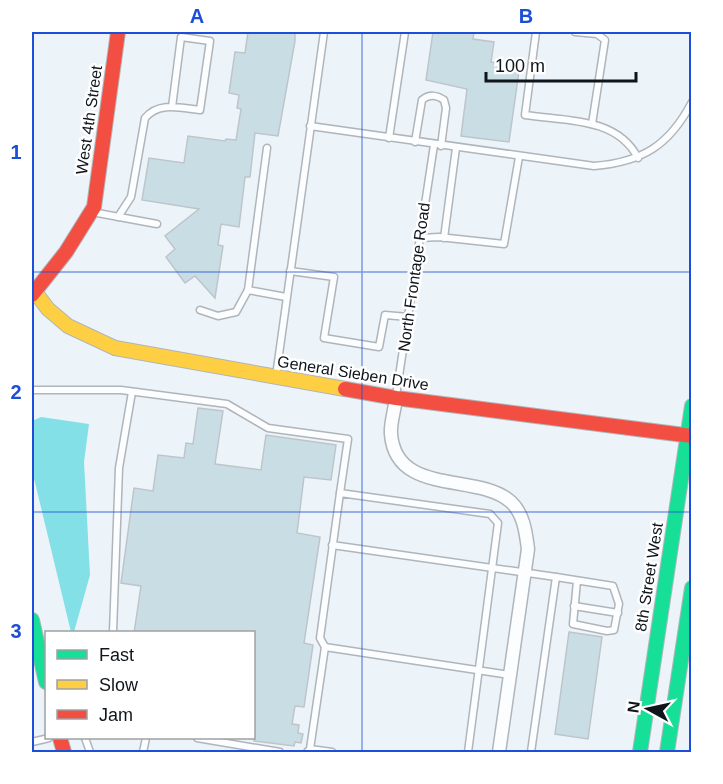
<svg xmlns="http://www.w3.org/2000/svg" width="723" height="784" font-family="Helvetica,sans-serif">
  <rect width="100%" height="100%" fill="#ecf3f9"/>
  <polygon fill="#83e0e6" points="41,417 89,424 84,462 90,575 74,632 71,632 32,470 32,421"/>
  <g fill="#c9dde5" stroke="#bec5ca" stroke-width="1.5">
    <polygon points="248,32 295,32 295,41 278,136 255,133 250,177 245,177 239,227 221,224 218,245 223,246 215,298 195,276 185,283 166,257 175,249 165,236 199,209 142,200 149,158 184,163 188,136 225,141 226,139 236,140 241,109 237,108 239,95 229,93 235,52 245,53"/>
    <polygon points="433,32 474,32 473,39 494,42 491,62 498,63 498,68 519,71 509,142 461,136 467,89 426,80"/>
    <polygon points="198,408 223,411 215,464 261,470 266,435 336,445 331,480 304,477 297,533 320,537 304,643 313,645 304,707 295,706 292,724 299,725 298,733 303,734 301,743 295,742 294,746 254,741 254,633 134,633 141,586 121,583 134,488 153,491 158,455 184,458 186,443 193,444"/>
    <polygon points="569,632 602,637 588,739 555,734"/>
  </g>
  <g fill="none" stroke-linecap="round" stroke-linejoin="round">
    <g stroke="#afb5ba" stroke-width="9">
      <g id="lane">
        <path d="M536,32L525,115C566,121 617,117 638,158"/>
        <polyline points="575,32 597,34 605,40 592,124"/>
        <path d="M310,126L594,166C642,162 669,146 692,102"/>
        <polyline points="389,138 405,32"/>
        <path d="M415,142L422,100C429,94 437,95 444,100L446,108L441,146"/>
        <polyline points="92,212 157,224"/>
        <path d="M118,217L131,197L145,118C159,101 181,108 200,110L210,41L181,37L172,107"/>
        <polyline points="420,238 439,237 504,244 519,157"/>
        <polyline points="444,238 456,148"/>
        <polyline points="290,271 334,277 324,338 379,347 385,315 408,317"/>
        <polyline points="248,290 267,148"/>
        <polyline points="200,310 218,316 236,312 248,290 286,297"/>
        <polyline points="276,376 324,32"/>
        <polyline points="32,390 121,390 227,404 268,428 348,439 340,493"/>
        <polyline points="396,396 434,145"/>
        <polyline points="332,545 556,577 531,752"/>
        <polyline points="556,577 613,586 619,604 614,630 607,631 573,624 577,581"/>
        <polyline points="574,606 618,613"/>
        <polyline points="113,632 119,468 132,392"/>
        <polyline points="325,647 510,675"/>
        <polyline points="85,738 90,752"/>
        <polyline points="197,738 280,752"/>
        <polyline points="32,742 49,738"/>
        <polyline points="310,749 332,752"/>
        <polyline points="143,752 146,738"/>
        <polyline points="307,752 310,749 325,647 320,638 340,493 490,514 498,523 468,752"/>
      </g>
    </g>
    <g stroke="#afb5ba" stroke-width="15">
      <path id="street" d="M396,398C395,409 390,423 391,434C396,497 478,472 511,502C524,514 526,534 528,549L499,752"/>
    </g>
    <g stroke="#afb5ba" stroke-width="16">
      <g id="fast">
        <polyline points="32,620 46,682"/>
        <polyline points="640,752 692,406"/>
        <polyline points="667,752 692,588"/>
      </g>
    </g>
    <g stroke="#afb5ba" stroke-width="16">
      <polyline id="slow" points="32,288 48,309 68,326 115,348 345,389"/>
    </g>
    <g stroke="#afb5ba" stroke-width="16">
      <g id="jam">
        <polyline points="32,295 66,252 94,207 118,32"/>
        <polyline points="345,389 396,398 692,436"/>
        <polyline points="60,738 64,752"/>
      </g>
    </g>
    <use href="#lane" stroke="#fcfdfe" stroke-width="6"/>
    <use href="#street" stroke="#fcfdfe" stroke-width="12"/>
    <use href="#fast" stroke="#16e098" stroke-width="14"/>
    <use href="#slow" stroke="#ffcf43" stroke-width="14"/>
    <use href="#jam" stroke="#f24e42" stroke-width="14"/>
  </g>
  <path fill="none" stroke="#1d4ed8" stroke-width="1.5" stroke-opacity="0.55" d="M362,32V752M32,272H692M32,512H692"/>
  <g text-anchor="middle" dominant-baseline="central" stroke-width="5" stroke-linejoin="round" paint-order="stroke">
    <g font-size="16" fill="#0f151a" stroke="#fff">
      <text transform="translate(89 120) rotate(-82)">West 4th Street</text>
      <text transform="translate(414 277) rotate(-82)">North Frontage Road</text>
      <text transform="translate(353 373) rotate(9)">General Sieben Drive</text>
      <text transform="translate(649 577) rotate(-81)">8th Street West</text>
    </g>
  </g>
  <rect width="723" height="784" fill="none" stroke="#ffffff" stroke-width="66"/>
  <rect x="45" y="631" width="210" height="108" fill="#ffffff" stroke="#9fa1a3" stroke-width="1.5"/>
  <rect x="57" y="650" width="30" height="9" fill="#16e098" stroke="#9fa1a3" stroke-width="1.5"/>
  <text x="99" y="661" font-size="18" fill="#0f151a">Fast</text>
  <rect x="57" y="680" width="30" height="9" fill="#ffcf43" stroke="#9fa1a3" stroke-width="1.5"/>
  <text x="99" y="691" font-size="18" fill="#0f151a">Slow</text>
  <rect x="57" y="710" width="30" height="9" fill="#f24e42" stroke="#9fa1a3" stroke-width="1.5"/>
  <text x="99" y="721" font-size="18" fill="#0f151a">Jam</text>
  <g transform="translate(648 709) rotate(278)" stroke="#ffffff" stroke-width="4.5" paint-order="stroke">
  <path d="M0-4.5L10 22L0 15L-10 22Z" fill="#0f151a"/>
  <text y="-9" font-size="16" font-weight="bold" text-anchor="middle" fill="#0f151a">N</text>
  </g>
  <path d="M486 72v9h150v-9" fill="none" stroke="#0f151a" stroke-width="3"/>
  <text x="495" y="72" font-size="18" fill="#0f151a" stroke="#ffffff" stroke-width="4.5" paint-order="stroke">100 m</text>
  <rect x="33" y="33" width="657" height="718" fill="none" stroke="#1d4ed8" stroke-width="2"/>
  <g font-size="20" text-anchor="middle" font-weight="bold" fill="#1d4ed8">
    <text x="197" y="23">A</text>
    <text x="526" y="23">B</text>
    <text x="16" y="159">1</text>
    <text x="16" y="399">2</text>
    <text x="16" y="638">3</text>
  </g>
</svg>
